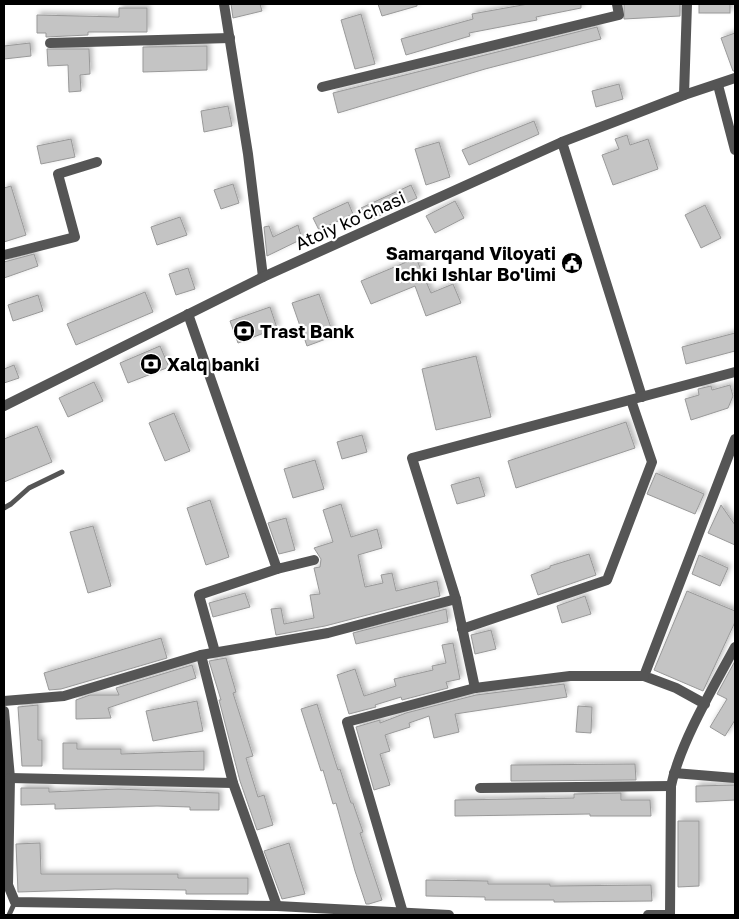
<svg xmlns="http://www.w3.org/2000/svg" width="739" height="919" font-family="'Golos Text',sans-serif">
  <defs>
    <filter id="shadow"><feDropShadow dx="3" dy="-3" stdDeviation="2.5" flood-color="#0004"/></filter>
  </defs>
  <rect width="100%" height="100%" fill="#fff"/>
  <g fill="#c4c4c4" stroke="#999" filter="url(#shadow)">
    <polygon points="231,4 260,4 262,11 233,18"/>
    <polygon points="378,4 417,4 417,6 382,16"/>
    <polygon points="528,4 581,4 581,8 536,17 537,20 469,33 470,36 406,55 401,39 473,19 472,14"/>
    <polygon points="624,4 680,4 680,16 624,19"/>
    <rect x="699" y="4" width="31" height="9"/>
    <polygon points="119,8 147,8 147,32 88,32 88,35 46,37 46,33 37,33 37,15 119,17"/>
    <polygon points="361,14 375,64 355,69 341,20"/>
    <polygon points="597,27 601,39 485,69 338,113 333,93"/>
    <polygon points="735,33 735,71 733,71 721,38"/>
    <polygon points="30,43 31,56 4,59 4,46"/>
    <polygon points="207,46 207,70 143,72 143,47"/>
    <polygon points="47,49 89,49 90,74 80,75 81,91 69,92 68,65 48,66"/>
    <polygon points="619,84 623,99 596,107 592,91"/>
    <polygon points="228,106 232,126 204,132 201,111"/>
    <polygon points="534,121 539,134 469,165 462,150"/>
    <polygon points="627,135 630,145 648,139 658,169 613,185 602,155 619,149 615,139"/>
    <polygon points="71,139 75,157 41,164 37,146"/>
    <polygon points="439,142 450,177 426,185 415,149"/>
    <polygon points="233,184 239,203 221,209 214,190"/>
    <polygon points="411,185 417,198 368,221 361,208"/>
    <polygon points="11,186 26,235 4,242 4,188"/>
    <polygon points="455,201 464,218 435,233 426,216"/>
    <polygon points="348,202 353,214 319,230 313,218"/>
    <polygon points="705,205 721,238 701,248 685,215"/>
    <polygon points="180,217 187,235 157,245 151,227"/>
    <polygon points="298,225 302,239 267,256 264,227 269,226 273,237"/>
    <polygon points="34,254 38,266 4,278 4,262"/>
    <polygon points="416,258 431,293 453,284 461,303 426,316 415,286 371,304 361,281"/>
    <polygon points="188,268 195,289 176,295 169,274"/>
    <polygon points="145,292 153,312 76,345 67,324"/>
    <polygon points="319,294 334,336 307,346 292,303"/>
    <polygon points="38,295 43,311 13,321 8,305"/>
    <polygon points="270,307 277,328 238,343 230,321"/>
    <polygon points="735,333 735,351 686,364 682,347"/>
    <polygon points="160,346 169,367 128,383 120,363"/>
    <polygon points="476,356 491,417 436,430 422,369"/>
    <polygon points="14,365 19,378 4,383 4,369"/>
    <polygon points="94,382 103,401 68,417 59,398"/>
    <polygon points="730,385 733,396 728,408 691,420 685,399 699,395 698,389 711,386 712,390"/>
    <polygon points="174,413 190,451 165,461 149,423"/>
    <polygon points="626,422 635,448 516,488 508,461"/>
    <polygon points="37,426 52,462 4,482 4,439"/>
    <polygon points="362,435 367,452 342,459 337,442"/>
    <polygon points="315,460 324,489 293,498 284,469"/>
    <polygon points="656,473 704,494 695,514 647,494"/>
    <polygon points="479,477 485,496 457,504 451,485"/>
    <polygon points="210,500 229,557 206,565 187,508"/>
    <polygon points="341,504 351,537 377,529 382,548 358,555 365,587 383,583 381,575 392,573 396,591 437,581 440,596 325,626 276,635 271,609 281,608 284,624 314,618 310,595 320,594 314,568 320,567 321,559 314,548 333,542 323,510"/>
    <polygon points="721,505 735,525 735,545 708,533"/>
    <polygon points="286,518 295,550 279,554 268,523"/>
    <polygon points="93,526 111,586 88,593 70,532"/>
    <polygon points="589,554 596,575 538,595 531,575 550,568 550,566"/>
    <polygon points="699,555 728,568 720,586 692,574"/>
    <polygon points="687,591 735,611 735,622 703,691 654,670"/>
    <polygon points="245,593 250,607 213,617 209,603"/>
    <polygon points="585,596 591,614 562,623 557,606"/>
    <polygon points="446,609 448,622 356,644 353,633"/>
    <polygon points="491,630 496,649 475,654 471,635"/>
    <polygon points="161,638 167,658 61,689 49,690 44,673"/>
    <polygon points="453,643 460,679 446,682 448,688 402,700 401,697 375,705 376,707 349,714 337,675 355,669 364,696 396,686 394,679 433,670 432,666 446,663 442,645"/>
    <polygon points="226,658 236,692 233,693 253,756 246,758 258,797 264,795 273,825 257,830 240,781 219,700 221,700 209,661"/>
    <polygon points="735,661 735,720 725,736 710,727 727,699 717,694"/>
    <polygon points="192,665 196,678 108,708 111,718 76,719 76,700 90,695 119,695 116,688"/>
    <polygon points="564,684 567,697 455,714 459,732 434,738 429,716 409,723 410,727 385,735 390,751 380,754 390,785 374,790 356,727 380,720 380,723 406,713 476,695"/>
    <polygon points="197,701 203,731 153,741 146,711"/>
    <polygon points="317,704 338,770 340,769 351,803 353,803 363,832 360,833 382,900 369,904 366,904 355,871 336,803 333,804 323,770 321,771 301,709"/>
    <polygon points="38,705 38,740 42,740 42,766 22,766 18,707"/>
    <polygon points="578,706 592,707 591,733 576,732"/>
    <polygon points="63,743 77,743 77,749 121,749 121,754 204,751 204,770 63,769"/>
    <polygon points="635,764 636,780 511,781 511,765"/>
    <polygon points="735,785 735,800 696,802 696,786"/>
    <polygon points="21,788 49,788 49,792 118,789 219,793 219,810 190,810 190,807 157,806 55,809 55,804 21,805"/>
    <polygon points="621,793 621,800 650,800 651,816 590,816 590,814 455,816 455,800 574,798 574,794"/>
    <polygon points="678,821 699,821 699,886 678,887"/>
    <polygon points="40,843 41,874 178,874 178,878 248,878 248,894 186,894 186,890 115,889 18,892 16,844"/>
    <polygon points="289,843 305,894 282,899 264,851"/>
    <polygon points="426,880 488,881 488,884 550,884 550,886 651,885 652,901 554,902 554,900 485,900 485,897 426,896"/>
  </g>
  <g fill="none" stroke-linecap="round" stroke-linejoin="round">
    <g stroke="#555" stroke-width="5">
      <polyline points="4,508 11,504 29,488 62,472"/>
      <polyline points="9,915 15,902"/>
    </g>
    <g stroke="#555" stroke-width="10">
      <polyline points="224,4 248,154 263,277"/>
      <polyline points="50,43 230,38"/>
      <polyline points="718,85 735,150"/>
      <polyline points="322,87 619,15 617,4"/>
      <polyline points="684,95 687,4"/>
      <polyline points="562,142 642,397"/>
      <polyline points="4,255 75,237 58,174 97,162"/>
      <polyline points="188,314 277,569 314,560"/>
      <polyline points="462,629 607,580 652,462 631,400"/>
      <polyline points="215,652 199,595 277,569"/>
      <polyline points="201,655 233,783 277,906"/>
      <polyline points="475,688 456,599 412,458 735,372"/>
      <polyline points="4,701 64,696 201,655 328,633 456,599"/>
      <polyline points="705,704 676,688 644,676 735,439"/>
      <polyline points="4,711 10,778 8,885 15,902 277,906 449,915"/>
      <polyline points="674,773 735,778"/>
      <polyline points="10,778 233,783"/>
      <polyline points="480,788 671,786"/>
      <polyline points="403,913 347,722 475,688 570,676 644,676"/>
      <polyline points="648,915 670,915"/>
      <path d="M670,915L671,786C680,743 714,686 735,647"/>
    </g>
    <polyline stroke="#555" stroke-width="10" points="4,406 263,277 562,142 684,95 735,78"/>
  </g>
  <defs>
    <g id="civic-disc" transform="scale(1.125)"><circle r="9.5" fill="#000" stroke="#fff"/><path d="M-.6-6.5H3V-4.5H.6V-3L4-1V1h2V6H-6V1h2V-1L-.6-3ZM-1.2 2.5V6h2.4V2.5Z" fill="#fff"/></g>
    <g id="bank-disc" transform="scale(1.125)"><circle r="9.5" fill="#000" stroke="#fff"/><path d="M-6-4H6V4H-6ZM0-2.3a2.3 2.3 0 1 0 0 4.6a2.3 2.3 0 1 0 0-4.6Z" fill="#fff"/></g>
  </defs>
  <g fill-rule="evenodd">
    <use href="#civic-disc" x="572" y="263"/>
    <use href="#bank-disc" x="244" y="331"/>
    <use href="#bank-disc" x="151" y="364"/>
  </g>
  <g text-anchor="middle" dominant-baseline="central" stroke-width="4.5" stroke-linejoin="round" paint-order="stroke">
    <g font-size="18" fill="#000" stroke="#fff">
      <text transform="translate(350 220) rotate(-24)">Atoiy ko'chasi</text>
    </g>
    <g font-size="18" font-weight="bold" fill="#000" stroke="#fff" text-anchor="start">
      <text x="556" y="253" text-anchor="end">Samarqand Viloyati<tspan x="556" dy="21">Ichki Ishlar Bo'limi</tspan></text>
      <text x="260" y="331">Trast Bank</text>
      <text x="167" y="364">Xalq banki</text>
    </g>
  </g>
  <rect width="739" height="919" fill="none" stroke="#000000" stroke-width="10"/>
</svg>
